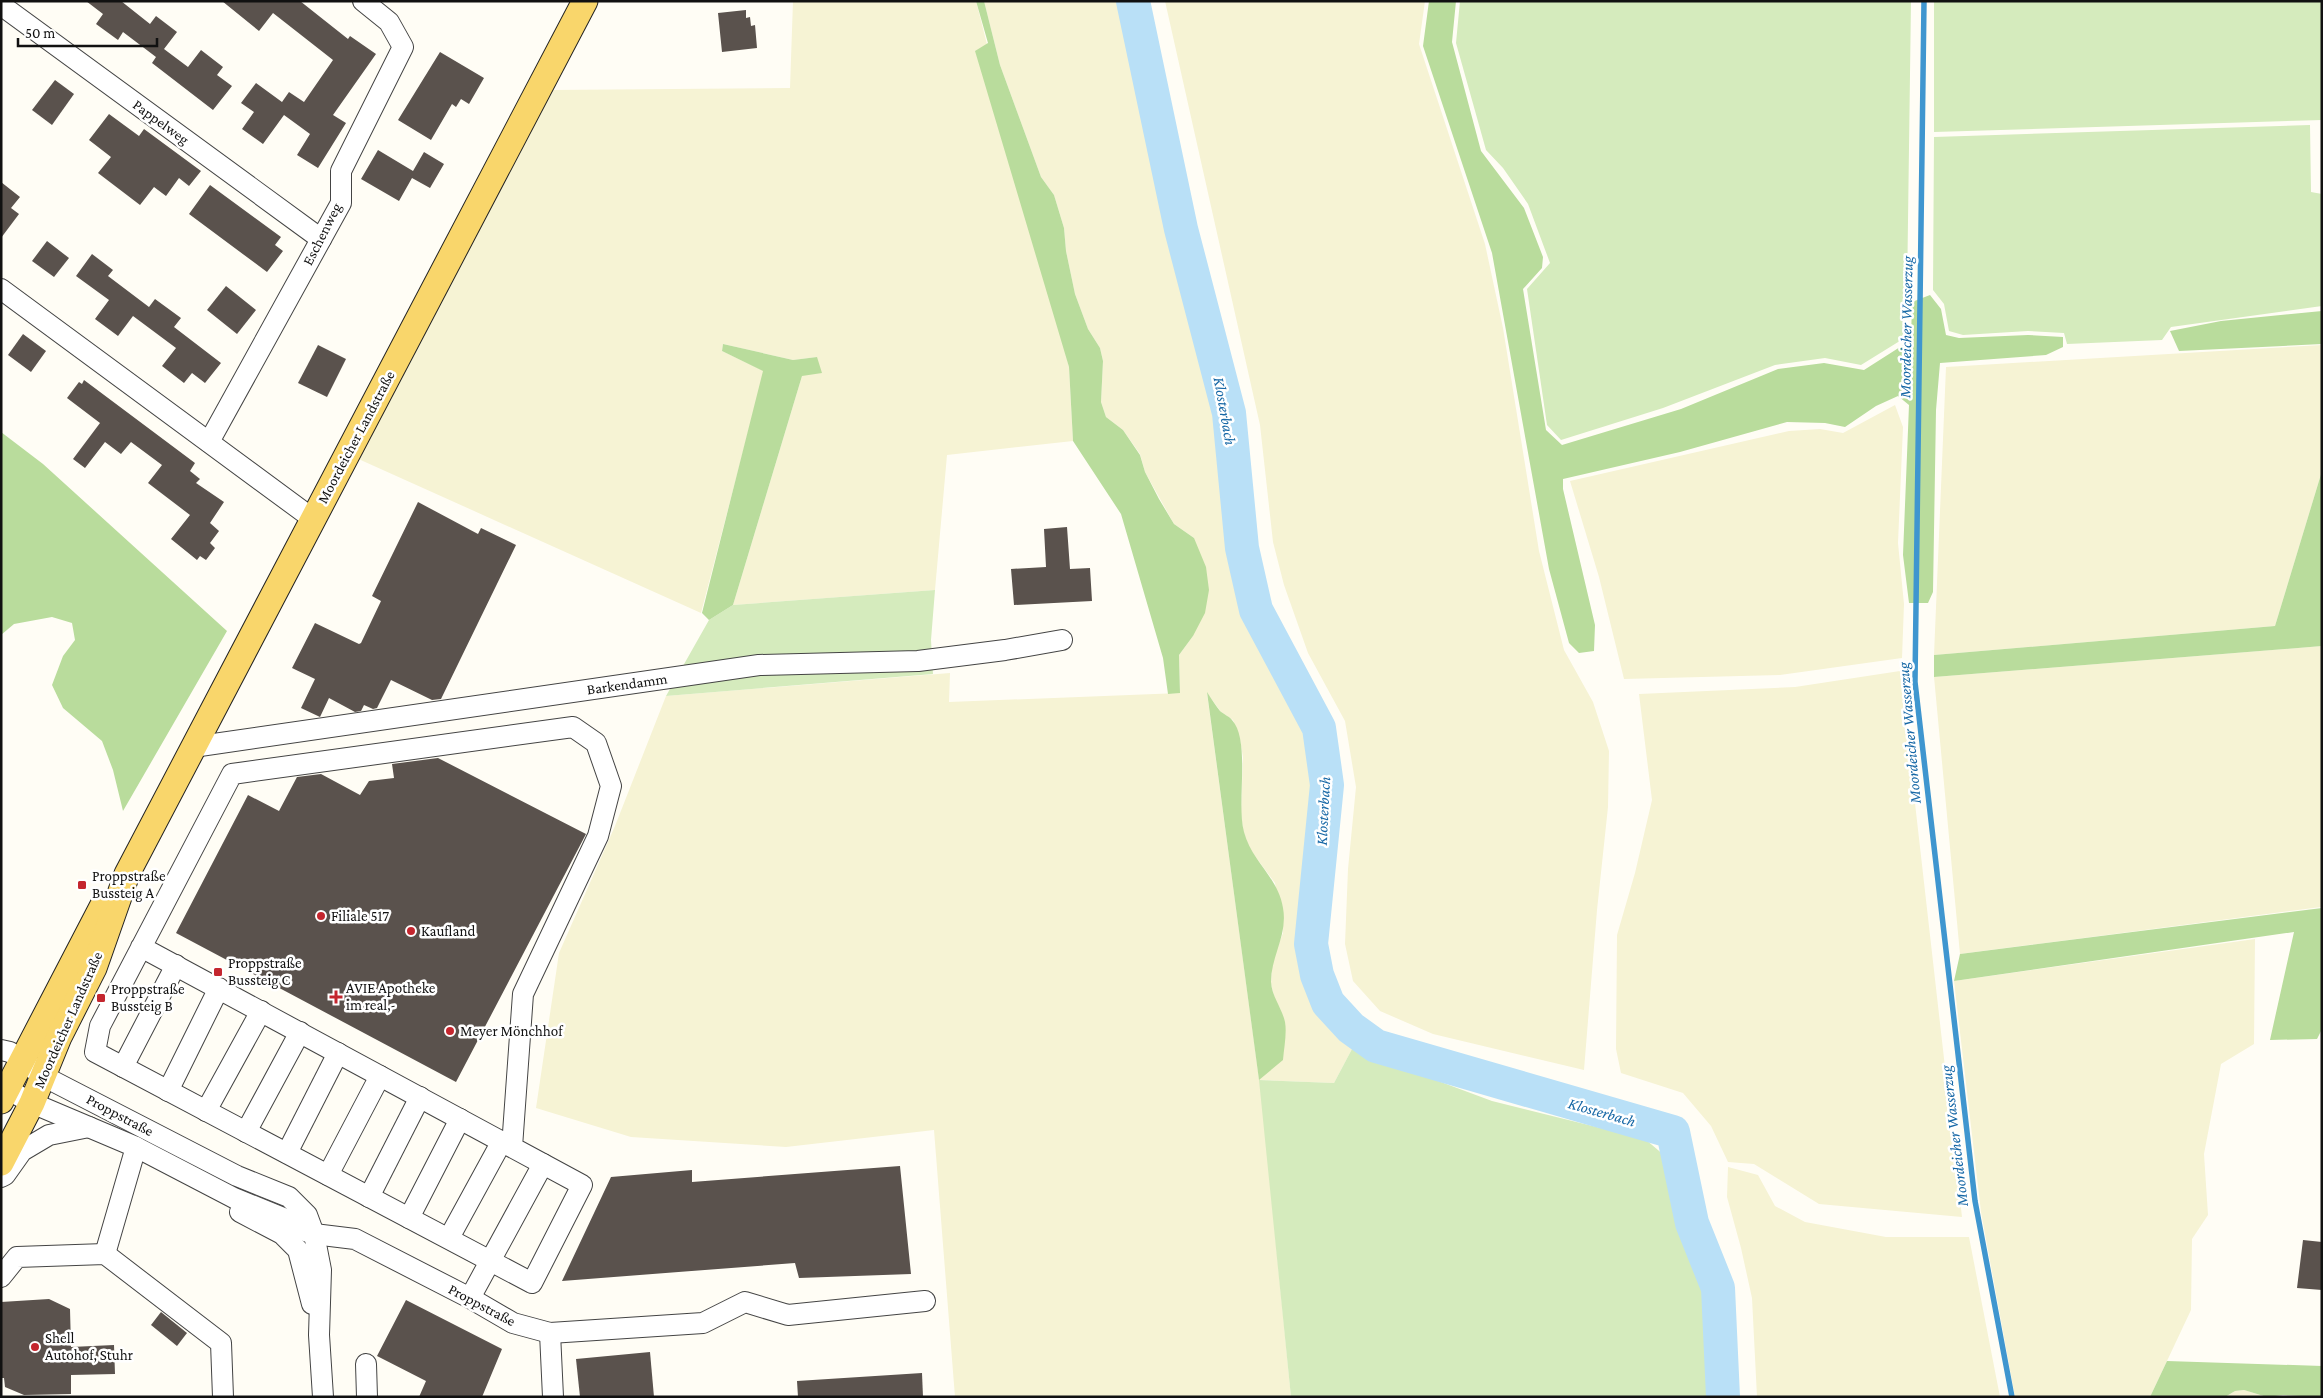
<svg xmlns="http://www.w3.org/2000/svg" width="2323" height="1398" font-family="'Crimson Pro',serif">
  <rect width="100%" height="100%" fill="#fffdf5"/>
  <g fill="#f6f3d4" fill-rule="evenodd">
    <polygon points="793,1 976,1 1069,367 1073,441 947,455 935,590 733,605 802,376 817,357 793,360 723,344 722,351 764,371 701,613 354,457 551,90 790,88"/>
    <path d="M984,1H1117L1124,37L1222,413L1238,565L1247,605L1257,633L1307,719L1313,741L1317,819L1304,938L1308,978L1324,1016L1352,1049L1334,1083L1260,1080L1291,1397H955L934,1130L786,1147L631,1137L536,1108L559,953L615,826L666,696L950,673L949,702L1180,693L1179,655L1193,636L1194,538L1174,524L1145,472L1140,454L1123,430L1106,417L1101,402L1103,361L1100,348L1088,329L1075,294L1066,251L1064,228L1054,195L1041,177L1000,65ZM1207,693L1221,712L1233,720L1240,740L1243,757L1241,813L1243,830L1249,848L1275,883L1283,933L1272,961L1271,984L1275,1000L1281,1011L1259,1079Z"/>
    <polygon points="1165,1 1425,1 1419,44 1485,244 1503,328 1539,551 1564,650 1593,702 1609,751 1608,807 1597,910 1584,1070 1433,1034 1380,1011 1353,981 1345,944 1348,869 1356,787 1345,721 1308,653 1284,585 1273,542 1260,425"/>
    <polygon points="2322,345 2322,471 2275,626 1934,655 1946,367"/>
    <polygon points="1895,405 1903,427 1898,543 1904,604 1902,658 1780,675 1624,679 1599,577 1570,481 1789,431 1820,429 1843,433"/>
    <polygon points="2322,646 2321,907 1960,954 1934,677"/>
    <polygon points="1900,671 1962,1217 1819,1204 1754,1164 1728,1162 1711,1126 1683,1093 1621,1073 1616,1049 1617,935 1635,873 1652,800 1639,694 1795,687"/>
    <polygon points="2255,939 2254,1044 2221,1064 2204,1154 2208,1215 2192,1239 2191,1310 2150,1397 2015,1397 1981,1212 1954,981"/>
    <polygon points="1728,1167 1758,1175 1775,1206 1805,1222 1886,1237 1969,1237 2000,1397 1757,1397 1752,1298 1741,1248 1727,1197"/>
    <polygon points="2244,1390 2257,1394 2267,1397 2225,1397 2235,1391"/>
  </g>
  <g fill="#d5ebbd">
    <polygon points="1460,1 1911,1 1907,294 1903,339 1861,365 1825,358 1775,365 1663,408 1561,440 1547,425 1527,289 1550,263 1528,204 1503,168 1486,150 1456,43"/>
    <polygon points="1934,1 2322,1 2322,120 1934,132"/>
    <polygon points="2310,125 2311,192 2322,194 2322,306 2171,327 2162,340 2067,344 2064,333 2028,331 1963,335 1949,331 1944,304 1933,290 1934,137"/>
    <polygon points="935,590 931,640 933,674 666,696 709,620 733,605"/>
    <polygon points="1352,1049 1492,1101 1645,1139 1665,1156 1674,1209 1705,1297 1709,1397 1291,1397 1259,1080 1334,1083"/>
  </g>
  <g fill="#b9dc9c">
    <polygon points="976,1 984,1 1000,65 1041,177 1054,195 1064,228 1066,251 1075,294 1088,329 1100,348 1103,361 1101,402 1106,417 1123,430 1140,455 1145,472 1159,499 1174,524 1194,538 1206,567 1209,590 1205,613 1193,636 1179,655 1180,693 1168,694 1163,658 1121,514 1073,441 1069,367 975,51 988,43"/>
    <polygon points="1429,1 1456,1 1452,42 1481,151 1524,208 1543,257 1542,268 1523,289 1546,430 1562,445 1681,409 1778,369 1824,363 1864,370 1911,340 1912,302 1930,295 1941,309 1946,335 1959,338 2028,335 2063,337 2063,347 2046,355 1940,363 1936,410 1933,592 1928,603 1909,603 1903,555 1909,405 1898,396 1876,406 1845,427 1825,423 1787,422 1680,452 1563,479 1563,489 1595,625 1594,651 1579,653 1569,643 1549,569 1492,253 1423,46"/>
    <polygon points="2322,311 2322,344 2179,351 2170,331 2221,321"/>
    <polygon points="723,344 793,360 817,357 822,373 802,376 733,605 709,620 702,613 763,371 722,351"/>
    <polygon points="1,432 43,464 227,631 123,811 113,770 102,741 63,708 52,685 63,656 75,640 72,623 52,617 14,624 1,635"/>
    <polygon points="2322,471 2322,646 1934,677 1934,655 2275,626"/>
    <path d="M1207,692C1211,698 1215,705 1220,711C1223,714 1229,716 1232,720C1251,741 1236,803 1244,832C1252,862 1278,877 1283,908C1288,935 1271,956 1271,982C1272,997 1282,1008 1285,1022C1287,1033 1284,1048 1283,1060L1259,1080Z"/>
    <polygon points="2322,908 2322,1029 2317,1039 2270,1040 2294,932 1954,981 1960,954"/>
    <polygon points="2167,1361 2322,1366 2322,1397 2283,1395 2267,1397 2244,1390 2235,1391 2225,1397 2150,1397"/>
  </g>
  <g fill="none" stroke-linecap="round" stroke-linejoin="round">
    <polyline stroke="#3f96cf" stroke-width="5.5" points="1924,1 1915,682 1975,1201 2012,1397"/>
    <polyline stroke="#b9e0f7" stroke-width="34" points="1133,1 1181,229 1229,413 1242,548 1256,610 1319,728 1327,785 1311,944 1317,975 1328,1003 1351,1028 1376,1046 1673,1132 1692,1223 1718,1288 1723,1397"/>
  </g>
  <g fill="#5a524d">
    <polygon points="86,1 121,1 150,24 156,16 177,32 164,49 188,67 201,50 223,67 217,75 232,86 213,110 152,63 156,57 123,32 118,40 96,24 103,14"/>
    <polygon points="222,1 300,1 348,39 350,36 376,54 333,115 346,123 318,168 297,155 310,134 284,115 263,144 242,129 254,112 241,103 256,83 282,102 289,92 304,102 333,60 273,13 259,31"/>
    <polygon points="746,10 746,18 750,17 751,26 755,25 757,48 722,52 718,13"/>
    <polygon points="440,52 484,78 469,104 461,99 456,107 452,104 431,140 398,120"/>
    <polygon points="55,80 74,94 52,125 32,110"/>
    <polygon points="109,114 139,136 144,129 201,171 189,186 179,178 166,196 154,187 140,205 98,173 111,157 89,140"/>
    <polygon points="378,150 413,171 424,152 444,164 430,188 412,178 399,201 361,179"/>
    <polygon points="1,182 20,197 11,208 19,214 1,238"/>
    <polygon points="210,185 281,237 275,245 283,251 267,272 189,214"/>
    <polygon points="47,241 69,258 54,277 32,261"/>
    <polygon points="92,254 113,270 108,276 149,307 155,299 181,318 174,327 221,363 205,383 192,373 184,383 162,366 176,348 133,316 118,336 95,319 109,300 76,276"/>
    <polygon points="226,286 256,310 237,334 207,310"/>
    <polygon points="23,334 46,351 31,372 8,355"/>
    <polygon points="318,345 346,359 327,397 298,383"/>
    <polygon points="84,380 195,463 190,471 200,479 196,483 224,502 210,523 219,531 210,543 215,548 206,560 200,556 197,560 171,539 190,515 148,483 162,465 131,442 121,454 105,442 85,468 73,459 100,423 67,398 79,382 82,384"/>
    <polygon points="418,502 478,534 481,528 516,545 441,699 432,700 391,680 377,708 373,709 364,705 361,711 355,712 329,698 320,717 301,708 315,679 292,668 315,623 359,644 361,643 381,601 372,596"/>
    <polygon points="1067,527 1070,569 1090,568 1092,601 1014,605 1011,569 1046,567 1044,529"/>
    <polygon points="438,758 586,834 456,1082 176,933 248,795 279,811 297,777 321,774 360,795 369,781 394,778 392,764"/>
    <polygon points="900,1166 911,1274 799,1278 795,1263 562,1281 611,1177 692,1170 692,1182"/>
    <polygon points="2303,1240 2322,1242 2322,1290 2297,1288"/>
    <polygon points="49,1299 70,1309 71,1347 114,1345 115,1374 71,1375 71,1394 24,1395 5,1387 4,1378 1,1378 1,1302"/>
    <polygon points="406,1300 502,1349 482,1397 419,1397 426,1381 377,1356"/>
    <polygon points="161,1312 187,1333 177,1346 151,1325"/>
    <polygon points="650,1352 654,1397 580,1397 576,1359"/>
    <polygon points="922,1373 923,1397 798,1397 797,1381"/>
  </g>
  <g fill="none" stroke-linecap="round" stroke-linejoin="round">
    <g stroke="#444" stroke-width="22">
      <g id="minor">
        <polyline points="1,5 321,239"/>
        <polyline points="1,289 313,519"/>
        <polyline points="209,442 341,203 341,171 403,47 389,22 363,1"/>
        <polyline points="193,747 759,665 918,661 1005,650 1062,640"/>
        <polyline points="141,947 582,1185 532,1283 95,1052 100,1026 232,774 573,727 596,743 611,786 598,836 523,994 512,1147"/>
        <polyline points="1,1050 10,1052 43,1076 237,1176 289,1197 307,1215 314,1234 321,1270 319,1335 323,1397"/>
        <polyline points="123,1067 176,965"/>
        <polyline points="1,1086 32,1103 136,1147 234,1198 293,1222 302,1230 314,1234 355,1239 470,1298 513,1323 550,1333 703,1323 745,1302 788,1315 925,1301"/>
        <polyline points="168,1091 219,988"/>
        <polyline points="206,1111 261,1011"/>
        <polyline points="246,1132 300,1032"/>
        <polyline points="287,1153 338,1053"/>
        <polyline points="328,1175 380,1076"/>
        <polyline points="1,1177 5,1175 22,1151 49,1135 89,1127"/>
        <polyline points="369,1197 420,1097"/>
        <polyline points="240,1212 282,1234 298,1250 312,1304"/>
        <polyline points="409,1218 460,1119"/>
        <polyline points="449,1238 502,1141"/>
        <polyline points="105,1254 136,1147"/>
        <polyline points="1,1277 17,1257 105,1254 221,1343 223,1397"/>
        <polyline points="470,1298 543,1164"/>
        <polyline points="550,1333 553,1397"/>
        <polyline points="366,1364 367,1397"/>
      </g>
    </g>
    <g stroke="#222" stroke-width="27">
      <g id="major">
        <polyline points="1,1101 104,903"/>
        <polyline points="1,1163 32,1103 59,1037 94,968 127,874 585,1"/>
      </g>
    </g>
    <use href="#minor" stroke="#fff" stroke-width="20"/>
    <use href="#major" stroke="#f9d66b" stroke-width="25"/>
  </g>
  <g fill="#c4262e" stroke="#fff" stroke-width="2">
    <rect x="77" y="880" width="10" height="10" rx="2.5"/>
    <circle cx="321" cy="916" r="5"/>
    <circle cx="411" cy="931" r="5"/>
    <rect x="213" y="967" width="10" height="10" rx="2.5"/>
    <path d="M333.5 989.5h5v5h5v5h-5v5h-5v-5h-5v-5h5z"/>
    <rect x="96" y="993" width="10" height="10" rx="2.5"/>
    <circle cx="450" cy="1031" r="5"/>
    <circle cx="35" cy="1347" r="5"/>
  </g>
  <g text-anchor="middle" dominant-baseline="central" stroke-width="5" stroke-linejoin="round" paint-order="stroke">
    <g font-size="15" fill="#111" stroke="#fff">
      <text transform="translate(161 122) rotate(36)">Pappelweg</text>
      <text transform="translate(322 234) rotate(-63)">Eschenweg</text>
      <text transform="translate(356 437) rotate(-62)">Moordeicher Landstraße</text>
      <text transform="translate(627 684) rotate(-8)">Barkendamm</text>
      <text transform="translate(68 1020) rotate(-66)">Moordeicher Landstraße</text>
      <text transform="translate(120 1115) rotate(28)">Proppstraße</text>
      <text transform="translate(482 1305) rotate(28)">Proppstraße</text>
    </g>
    <g font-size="15" fill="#111" stroke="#fff" text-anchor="start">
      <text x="92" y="876">Proppstraße<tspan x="92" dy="17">Bussteig A</tspan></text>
      <text x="331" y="916">Filiale 517</text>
      <text x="421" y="931">Kaufland</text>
      <text x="228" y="963">Proppstraße<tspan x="228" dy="17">Bussteig C</tspan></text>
      <text x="346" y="988">AVIE Apotheke<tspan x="346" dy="17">im real,-</tspan></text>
      <text x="111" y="989">Proppstraße<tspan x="111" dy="17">Bussteig B</tspan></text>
      <text x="460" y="1031">Meyer Mönchhof</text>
      <text x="45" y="1338">Shell<tspan x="45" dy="17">Autohof, Stuhr</tspan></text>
    </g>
    <g font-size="16" font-style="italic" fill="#1768a6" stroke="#fff">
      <text transform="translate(1906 327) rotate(-89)">Moordeicher Wasserzug</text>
      <text transform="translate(1225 411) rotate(80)">Klosterbach</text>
      <text transform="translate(1909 733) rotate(-95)">Moordeicher Wasserzug</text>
      <text transform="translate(1323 811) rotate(-87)">Klosterbach</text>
      <text transform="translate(1602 1112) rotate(16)">Klosterbach</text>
      <text transform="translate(1954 1136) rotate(-97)">Moordeicher Wasserzug</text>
    </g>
  </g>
  <rect width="2323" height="1398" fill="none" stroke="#111111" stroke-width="5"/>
  <path d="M18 38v8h139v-8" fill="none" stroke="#111111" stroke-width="2.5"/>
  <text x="25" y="38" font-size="15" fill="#111111" stroke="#ffffff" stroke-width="4" paint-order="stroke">50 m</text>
</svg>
